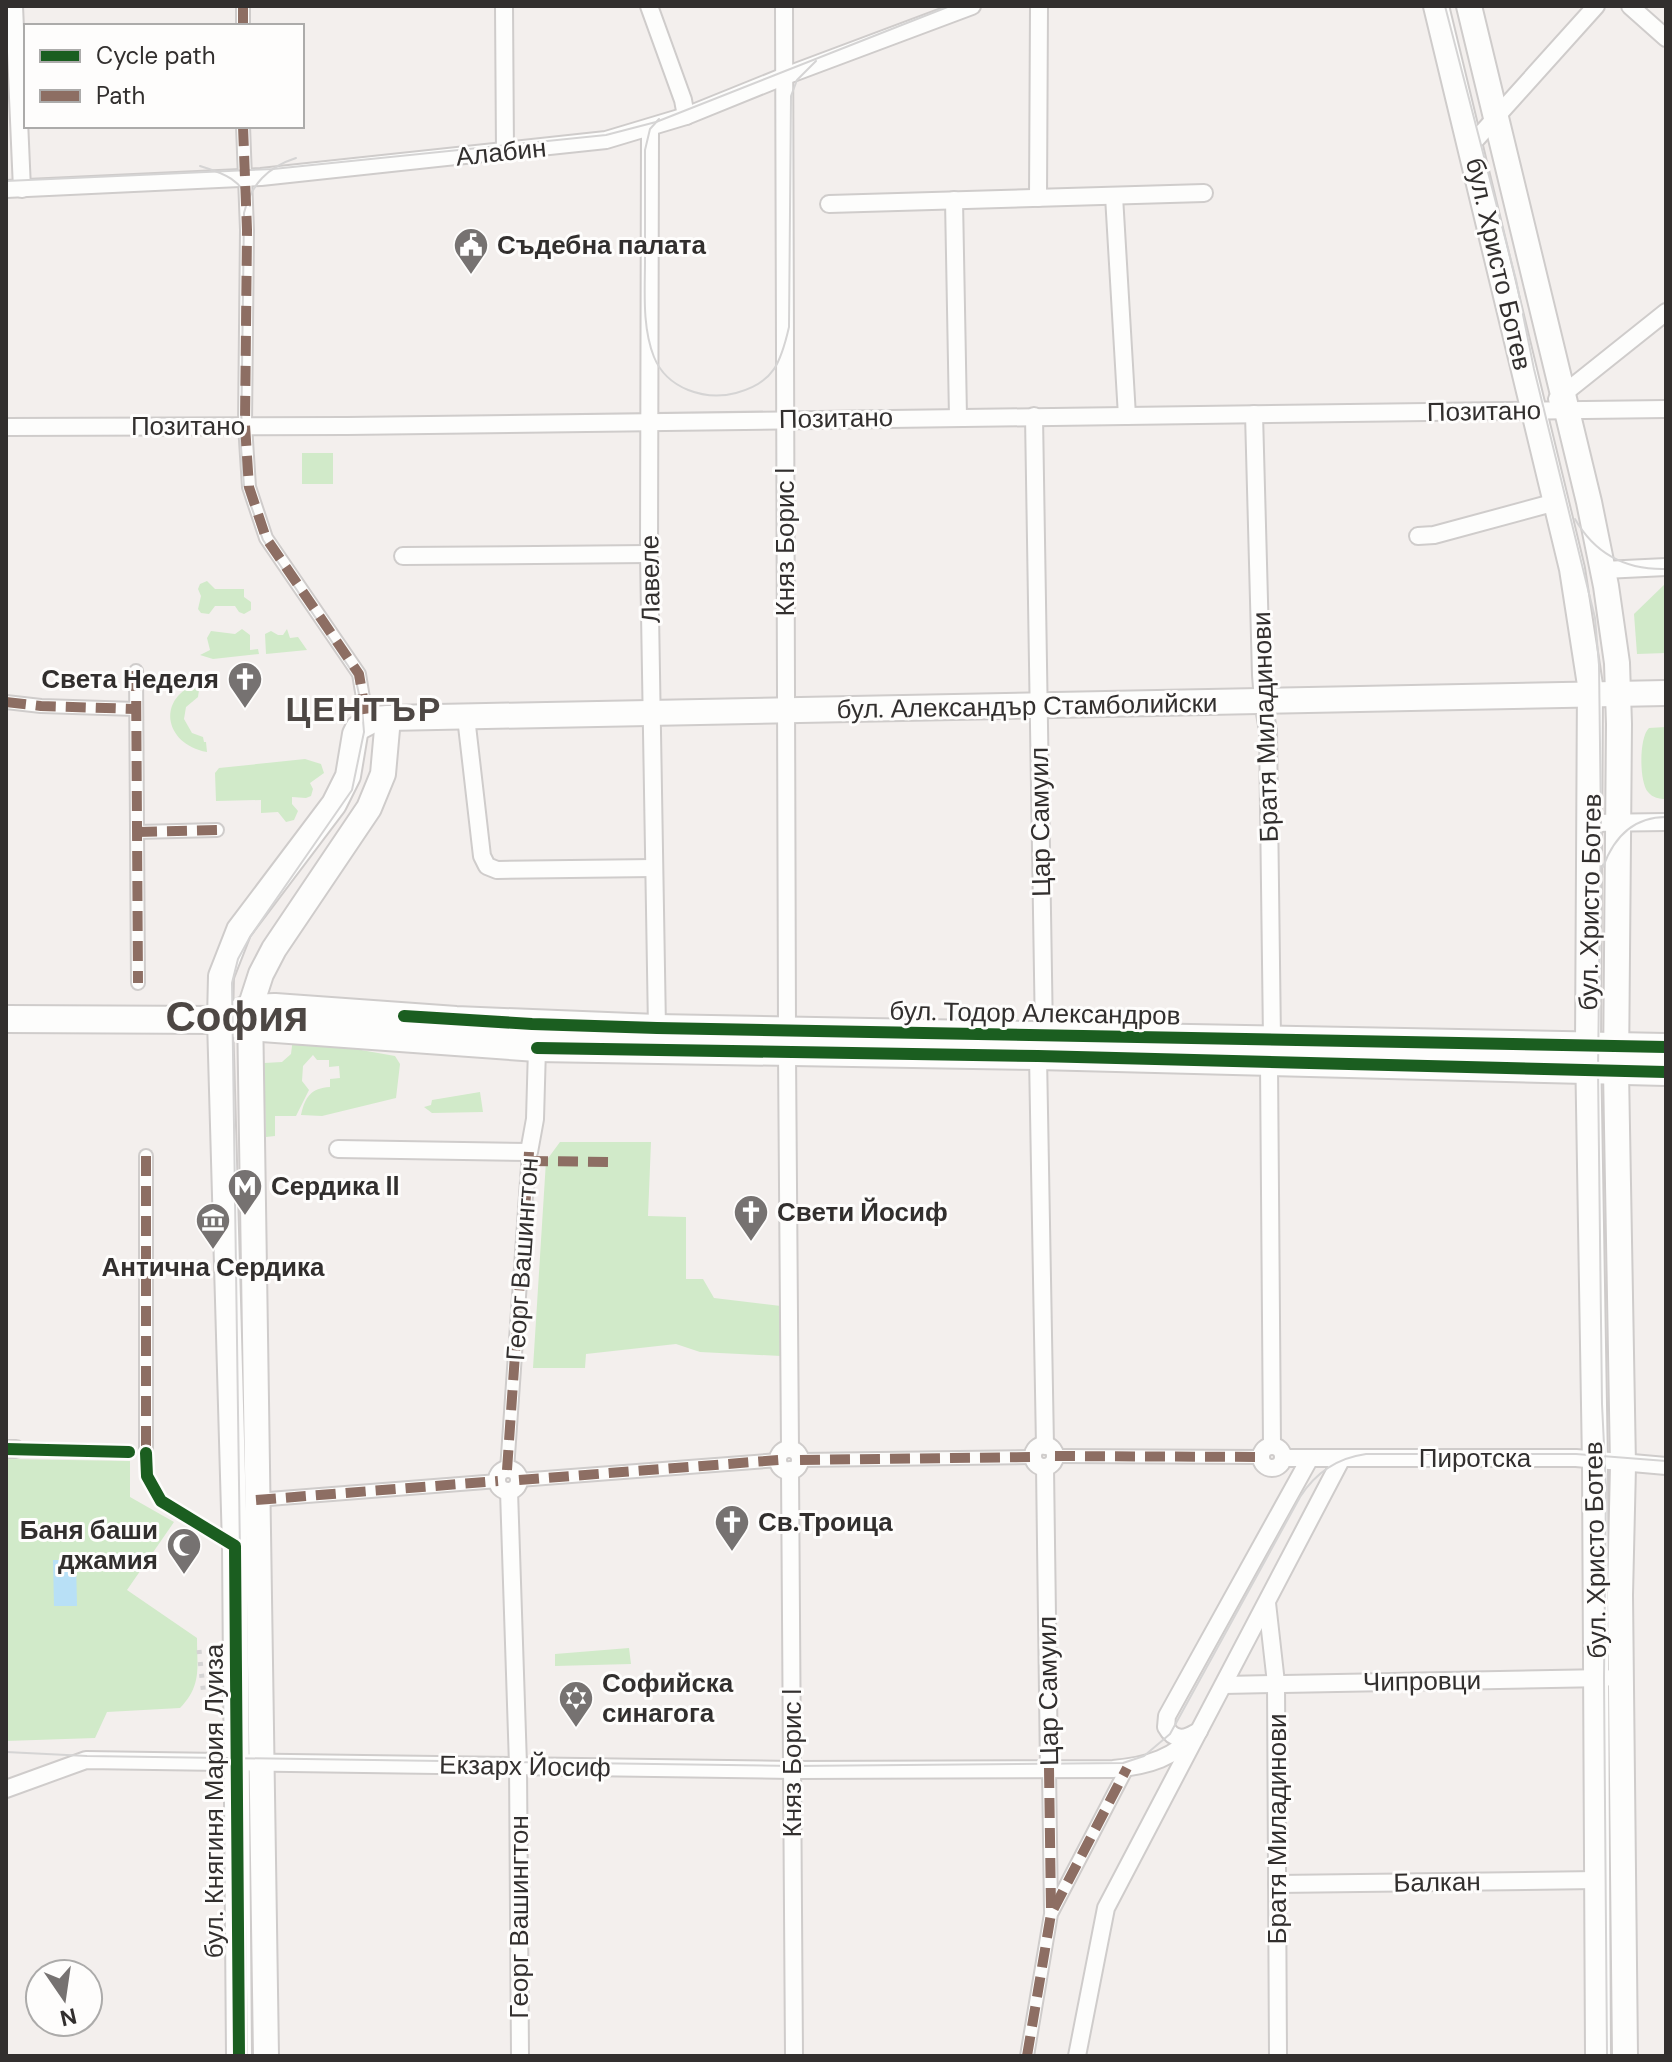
<svg xmlns="http://www.w3.org/2000/svg" width="1672" height="2062" font-family="'DM Sans',sans-serif">
  <rect width="100%" height="100%" fill="#f3efed"/>
  <g fill="#d1eac9">
    <rect x="302" y="453" width="31" height="31"/>
    <polygon points="207,581 215,589 244,589 244,597 251,602 251,610 244,614 239,612 235,606 215,606 209,614 201,613 198,609 201,596 198,589 200,584"/>
    <polygon points="1666,583 1666,653 1637,654 1634,614"/>
    <polygon points="242,629 250,635 250,650 258,649 259,654 213,659 200,655 210,650 207,638 211,631 235,634"/>
    <polygon points="287,629 290,638 298,637 307,650 266,654 265,634 271,631 278,635 283,635"/>
    <path d="M200,683L198,697L186,707L184,719L192,733L203,737L204,742H206L207,752C163,744 156,696 200,683Z"/>
    <path d="M1666,727V799C1659,799 1653,798 1648,792C1639,782 1639,737 1649,728Z"/>
    <polygon points="305,759 321,764 324,773 310,783 313,789 311,796 306,798 292,797 292,804 298,811 294,820 286,822 278,812 261,813 261,800 216,801 215,773 219,768"/>
    <path d="M293,1038L395,1056L400,1064L396,1098L322,1116L301,1115C305,1097 311,1088 330,1087V1079L340,1078L339,1066L329,1067V1060H317L313,1055L303,1066L302,1081L309,1090L296,1116H275V1136L266,1137L264,1063L282,1062L291,1054Z"/>
    <polygon points="480,1092 483,1112 432,1113 424,1107 431,1105 432,1100"/>
    <polygon points="560,1142 651,1142 648,1216 686,1217 686,1279 703,1279 714,1298 781,1306 781,1356 700,1352 676,1344 586,1354 585,1368 533,1368 546,1161"/>
    <path d="M6,1459L130,1461V1497L174,1522L127,1590L197,1638C197,1668 202,1685 180,1708L107,1712L95,1738L6,1741Z"/>
    <polygon points="629,1648 631,1664 555,1666 555,1654"/>
  </g>
  <polygon fill="#b8e0f6" points="53,1560 76,1560 77,1606 54,1606"/>
  <g fill="none" stroke-linecap="round" stroke-linejoin="round">
    <g stroke="#cfcccb" stroke-width="16">
      <g id="pedestrian">
        <polyline points="243,26 243,6"/>
        <polyline points="243,126 247,230 245,425 249,487 266,538 359,674 367,722"/>
        <polyline points="136,671 138,983"/>
        <polyline points="6,702 41,706 136,709"/>
        <polyline points="137,832 217,830"/>
        <polyline points="146,1156 146,1453"/>
        <polyline points="16,1449 129,1452"/>
        <polyline points="1055,1456 1262,1457"/>
        <polyline points="800,1460 1034,1457"/>
        <polyline points="507,1470 529,1152"/>
        <polyline points="519,1480 779,1460"/>
        <polyline points="256,1500 498,1481"/>
        <polyline points="1049,1768 1051,1911"/>
        <polyline points="1027,2056 1051,1914 1127,1768"/>
      </g>
    </g>
    <g stroke="#cfcccb" stroke-width="20">
      <g id="minor">
        <polyline points="14,6 22,189"/>
        <polyline points="504,6 505,152"/>
        <polyline points="649,6 683,100 686,116"/>
        <polyline points="784,6 787,1031"/>
        <polyline points="1630,6 1666,38"/>
        <polyline points="650,129 649,554 657,1028"/>
        <polyline points="1471,145 1596,6"/>
        <polyline points="6,189 261,177 606,140 686,116 785,76 972,6"/>
        <polyline points="1114,196 1127,416"/>
        <polyline points="1038,198 1039,6"/>
        <polyline points="954,200 958,417"/>
        <polyline points="829,204 1204,193"/>
        <polyline points="1557,399 1666,312"/>
        <polyline points="1254,414 1261,675 1263,701 1268,731 1272,1039"/>
        <polyline points="1034,416 1044,1036"/>
        <polyline points="6,427 347,426 1666,409"/>
        <polyline points="1418,536 1434,535 1556,502"/>
        <polyline points="403,556 649,554"/>
        <polyline points="1604,570 1666,567"/>
        <polyline points="466,717 482,856 487,866 497,870 654,868"/>
        <polyline points="1591,823 1666,822"/>
        <polyline points="787,1053 790,1449"/>
        <polyline points="1038,1056 1045,1446"/>
        <polyline points="1269,1064 1272,1446"/>
        <polyline points="338,1149 529,1152 535,1119 537,1048"/>
        <circle cx="1044" cy="1456" r="11"/>
        <circle cx="1272" cy="1457" r="11"/>
        <polyline points="6,1449 16,1449"/>
        <circle cx="789" cy="1460" r="11"/>
        <polyline points="1283,1458 1576,1458 1666,1466"/>
        <polyline points="1045,1467 1049,1768"/>
        <circle cx="508" cy="1480" r="11"/>
        <polyline points="790,1470 794,2056"/>
        <polyline points="509,1491 518,1765 520,2056"/>
        <polyline points="1267,1603 1276,1683 1278,2056"/>
        <polyline points="1224,1685 1606,1678"/>
        <path d="M1195,1733C1184,1740 1173,1740 1166,1727L1167,1716L1310,1458"/>
        <path d="M6,1789L86,1760L792,1770L1113,1769C1149,1766 1174,1758 1199,1731"/>
        <polyline points="1277,1884 1597,1880"/>
        <polyline points="1077,2056 1106,1908 1342,1458"/>
      </g>
    </g>
    <g stroke="#cfcccb" stroke-width="28">
      <g id="secondary">
        <polyline points="1436,6 1572,569 1590,685 1588,1046 1595,1464 1598,2056"/>
        <polyline points="1469,6 1589,502 1606,586 1617,663 1619,724 1616,1071 1623,1466 1620,1595 1625,2056"/>
        <polyline points="239,2056 235,1546 220,1020 221,976 239,930 334,804 348,776 355,734 358,728 375,719 388,718 1666,693"/>
        <polyline points="266,2056 250,1008 261,974 274,949 369,808 383,774 388,718"/>
      </g>
    </g>
    <g stroke="#cfcccb" stroke-width="30">
      <g id="primary">
        <polyline points="6,1019 220,1020 249,1027 537,1048 1038,1056 1666,1072"/>
        <polyline points="220,1020 250,1008 275,1007 456,1020 657,1028 1666,1047"/>
      </g>
    </g>
    <use href="#pedestrian" stroke="#fdfdfc" stroke-width="12"/>
    <use href="#minor" stroke="#fdfdfc" stroke-width="16"/>
    <use href="#secondary" stroke="#fdfdfc" stroke-width="24"/>
    <use href="#primary" stroke="#fdfdfc" stroke-width="26"/>
    <g stroke="#d5d4d4" stroke-width="2">
      <polyline points="1445,6 1516,280 1534,369 1595,618 1599,665 1601,823 1598,1070 1602,1404 1606,1486 1604,1678 1607,2056"/>
      <path d="M659,119L650,129L645,150C645,187 645,224 645,260C645,292 642,327 654,357C667,389 705,401 736,393C774,383 781,362 789,327L791,96L797,80L816,61"/>
      <path d="M200,166C223,173 244,180 250,206"/>
      <polyline points="6,181 273,169 606,135 656,122 950,6"/>
      <path d="M1575,519C1595,554 1625,570 1666,569"/>
      <path d="M1603,867C1614,837 1633,817 1666,817"/>
      <path d="M6,1752L87,1756L792,1766L1123,1763L1144,1756L1170,1734L1300,1497C1316,1472 1337,1458 1366,1454H1576L1666,1461"/>
      <path d="M247,2056L232,983L238,959L250,937L352,790L364,732L362,708L355,676L263,540L244,486L241,447L244,213C251,184 268,167 296,158"/>
    </g>
    <polyline stroke="#d5d4d4" stroke-width="5" stroke-dasharray="4 8" stroke-linecap="butt" points="199,1650 204,1697"/>
    <g stroke="#8d6e63" stroke-width="10" stroke-dasharray="20 10" stroke-linecap="butt">
      <polyline points="243,26 243,6"/>
      <polyline points="243,126 247,230 245,425 249,487 266,538 359,674 367,722"/>
      <polyline points="136,671 138,983"/>
      <polyline points="6,702 41,706 136,709"/>
      <polyline points="137,832 217,830"/>
      <polyline points="146,1156 146,1453"/>
      <polyline points="528,1161 614,1162"/>
      <polyline points="1055,1456 1262,1457"/>
      <polyline points="800,1460 1034,1457"/>
      <polyline points="507,1470 529,1152"/>
      <polyline points="519,1480 779,1460"/>
      <polyline points="256,1500 498,1481"/>
      <polyline points="1049,1768 1051,1910"/>
      <polyline points="1027,2056 1051,1914 1127,1768"/>
    </g>
    <g stroke="#fefdfc" stroke-width="17">
      <g id="cycleway">
        <polyline points="404,1016 532,1024 657,1028 1666,1047"/>
        <polyline points="537,1048 1038,1056 1666,1072"/>
        <polyline points="6,1449 129,1452"/>
        <polyline points="146,1453 147,1476 161,1501 235,1546 239,2056"/>
      </g>
    </g>
    <use href="#cycleway" stroke="#1b5e20" stroke-width="12"/>
  </g>
  <defs>
    <g id="civic-pin" transform="scale(1.8)"><path d="M0 17L-7.5 6A9.5 9.5 0 1 1 7.5 6Z" fill="#767271" stroke="#fefdfc"/><path d="M-.6-6.5H3V-4.5H.6V-3L4-1V1h2V6H-6V1h2V-1L-.6-3ZM-1.2 2.5V6h2.4V2.5Z" fill="#fff"/></g>
    <g id="church-pin" transform="scale(1.8)"><path d="M0 17L-7.5 6A9.5 9.5 0 1 1 7.5 6Z" fill="#767271" stroke="#fefdfc"/><path d="M-1.2-6h2.4v3.5h3.3v2.4h-3.3V6h-2.4V-.1h-3.3v-2.4h3.3Z" fill="#fff"/></g>
    <g id="metro-pin" transform="scale(1.8)"><path d="M0 17L-7.5 6A9.5 9.5 0 1 1 7.5 6Z" fill="#767271" stroke="#fefdfc"/><path d="M-5.5 5V-5H-3L0 0L3-5H5.5V5H3V-.5L0 4L-3-.5V5Z" fill="#fff"/></g>
    <g id="museum-pin" transform="scale(1.8)"><path d="M0 17L-7.5 6A9.5 9.5 0 1 1 7.5 6Z" fill="#767271" stroke="#fefdfc"/><path d="M0-6L6-3V-2H-6V-3ZM-5-1h2V3h-2ZM-1-1h2V3h-2ZM3-1h2V3H3ZM-6 4H6V6H-6Z" fill="#fff"/></g>
    <g id="mosque-pin" transform="scale(1.8)"><path d="M0 17L-7.5 6A9.5 9.5 0 1 1 7.5 6Z" fill="#767271" stroke="#fefdfc"/><path d="M3.5-4.9A6 6 0 1 0 3.5 4.9A5 5 0 1 1 3.5-4.9Z" fill="#fff"/></g>
    <g id="synagogue-pin" transform="scale(1.8)"><path d="M0 17L-7.5 6A9.5 9.5 0 1 1 7.5 6Z" fill="#767271" stroke="#fefdfc"/><path d="M0-6.5L5.6 3.2H-5.6ZM0 6.5L5.6-3.2H-5.6Z" fill="#fff"/></g>
  </defs>
  <g fill-rule="evenodd">
    <use href="#civic-pin" x="471" y="245"/>
    <use href="#church-pin" x="245" y="679"/>
    <use href="#metro-pin" x="245" y="1186"/>
    <use href="#church-pin" x="751" y="1212"/>
    <use href="#museum-pin" x="213" y="1220"/>
    <use href="#church-pin" x="732" y="1522"/>
    <use href="#mosque-pin" x="184" y="1545"/>
    <use href="#synagogue-pin" x="576" y="1698"/>
  </g>
  <g text-anchor="middle" dominant-baseline="central" stroke-width="6" stroke-linejoin="round" paint-order="stroke">
    <g font-size="26" fill="#322f2e" stroke="#fefdfc">
      <text transform="translate(501 152) rotate(-6)">Алабин</text>
      <text transform="translate(1499 264) rotate(77)">бул. Христо Ботев</text>
      <text transform="translate(1484 411) rotate(-1)">Позитано</text>
      <text transform="translate(836 418) rotate(-1)">Позитано</text>
      <text x="188" y="426">Позитано</text>
      <text transform="translate(785 542) rotate(-90)">Княз Борис I</text>
      <text transform="translate(650 579) rotate(-91)">Лавеле</text>
      <text transform="translate(1027 706) rotate(-1)">бул. Александър Стамболийски</text>
      <text transform="translate(1265 727) rotate(-92)">Братя Миладинови</text>
      <text transform="translate(1040 822) rotate(-91)">Цар Самуил</text>
      <text transform="translate(1590 902) rotate(-89)">бул. Христо Ботев</text>
      <text transform="translate(1035 1013) rotate(1)">бул. Тодор Александров</text>
      <text transform="translate(522 1259) rotate(-86)">Георг Вашингтон</text>
      <text x="1475" y="1458">Пиротска</text>
      <text transform="translate(1595 1550) rotate(-91)">бул. Христо Ботев</text>
      <text transform="translate(1422 1681) rotate(-1)">Чипровци</text>
      <text transform="translate(1048 1691) rotate(-91)">Цар Самуил</text>
      <text transform="translate(792 1763) rotate(-90)">Княз Борис I</text>
      <text transform="translate(525 1766) rotate(1)">Екзарх Йосиф</text>
      <text transform="translate(214 1801) rotate(-90)">бул. Княгиня Мария Луиза</text>
      <text transform="translate(1277 1829) rotate(-90)">Братя Миладинови</text>
      <text transform="translate(1437 1882) rotate(-1)">Балкан</text>
      <text transform="translate(519 1917) rotate(-90)">Георг Вашингтон</text>
    </g>
    <g font-size="26" font-weight="bold" fill="#322f2e" stroke="#fefdfc" text-anchor="start">
      <text x="497" y="245">Съдебна палата</text>
      <text x="219" y="679" text-anchor="end">Света Неделя</text>
      <text x="271" y="1186">Сердика II</text>
      <text x="777" y="1212">Свети Йосиф</text>
      <text x="213" y="1267" text-anchor="middle">Антична Сердика</text>
      <text x="758" y="1522">Св.Троица</text>
      <text x="158" y="1530" text-anchor="end">Баня баши<tspan x="158" dy="30">джамия</tspan></text>
      <text x="602" y="1683">Софийска<tspan x="602" dy="30">синагога</tspan></text>
    </g>
    <g font-size="34" font-weight="bold" letter-spacing="2" fill="#4d4744" stroke="#fefdfc">
      <text x="364" y="709">ЦЕНТЪР</text>
    </g>
    <g font-size="42" font-weight="bold" fill="#4d4744" stroke="#fefdfc">
      <text x="237" y="1016">София</text>
    </g>
  </g>
  <rect width="1672" height="2062" fill="none" stroke="#322f2e" stroke-width="16"/>
  <rect x="24" y="24" width="280" height="104" fill="#fefdfc" stroke="#acabaa" stroke-width="2"/>
  <rect x="40" y="50" width="40" height="12" fill="#1b5e20" stroke="#acabaa" stroke-width="2"/>
  <text x="96" y="64" font-size="24" fill="#322f2e">Cycle path</text>
  <rect x="40" y="90" width="40" height="12" fill="#8d6e63" stroke="#acabaa" stroke-width="2"/>
  <text x="96" y="104" font-size="24" fill="#322f2e">Path</text>
  <g transform="translate(64 1998) rotate(167)"><circle r="38" fill="#fefdfc" stroke="#acabaa" stroke-width="2"/>
  <path d="M0-6L14 30L0 20L-14 30Z" fill="#767271"/>
  <text y="-12" font-size="22" font-weight="bold" text-anchor="middle" fill="#322f2e">N</text>
  </g>
</svg>
